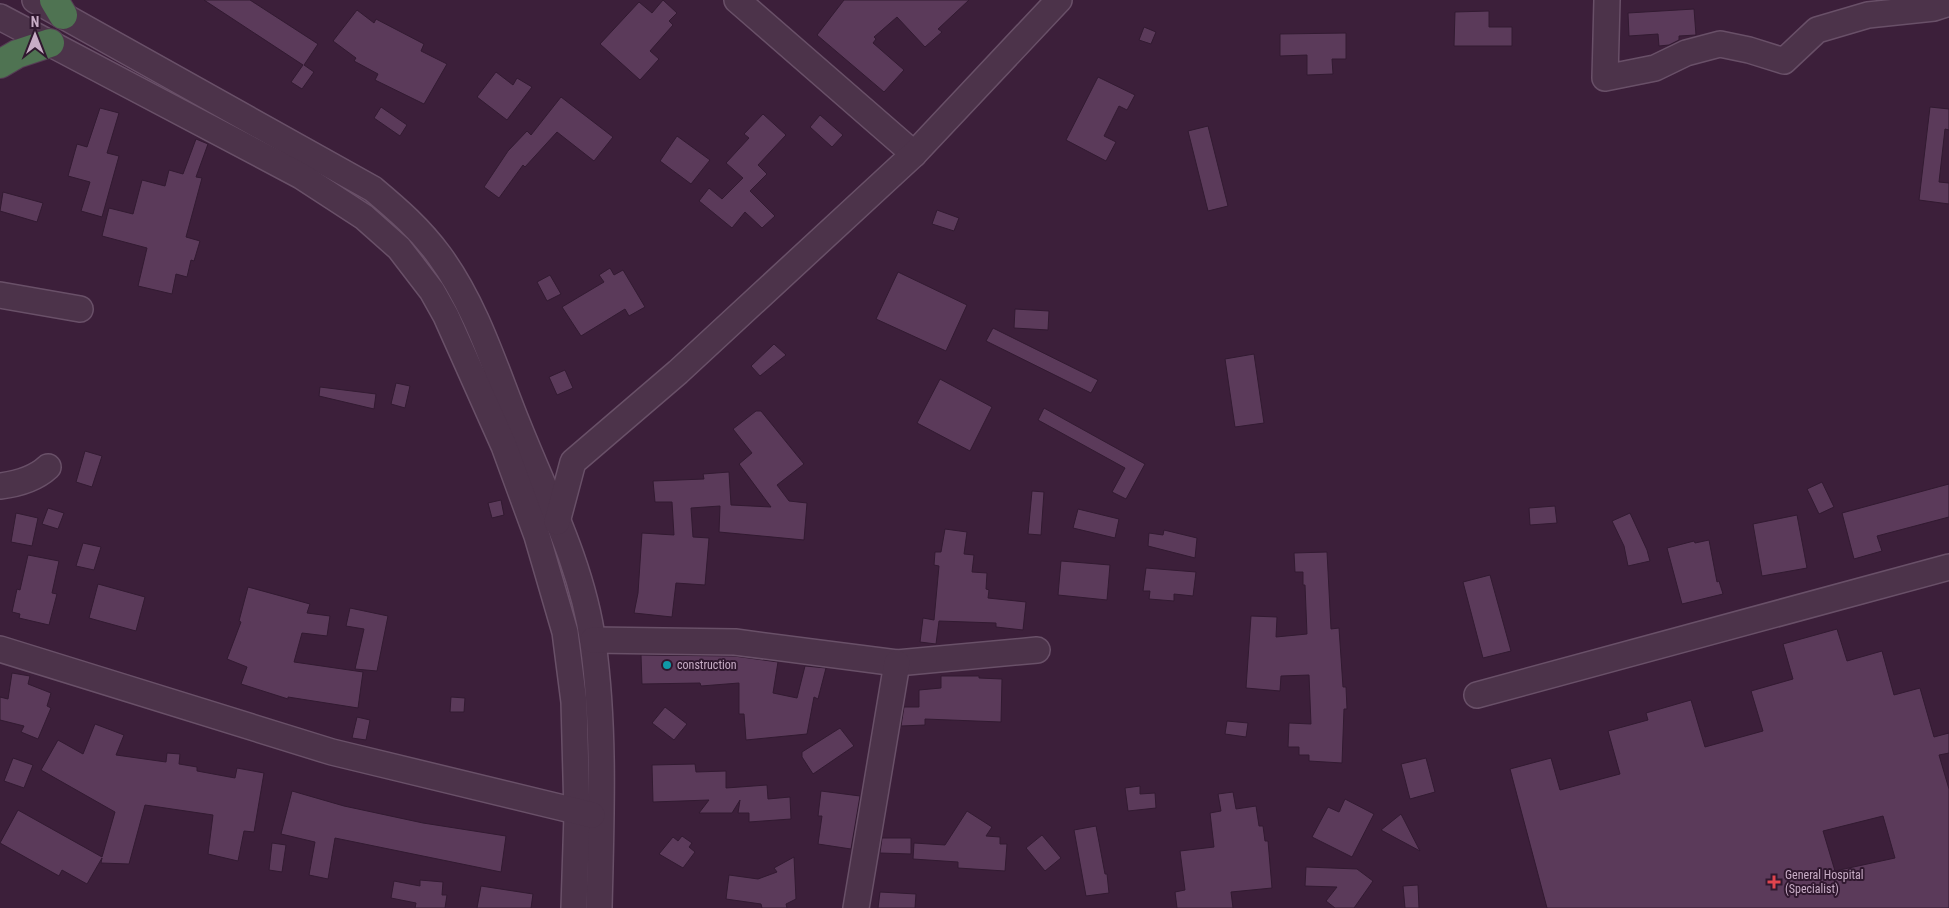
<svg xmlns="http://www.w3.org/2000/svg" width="1949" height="908" font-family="'Roboto Condensed',sans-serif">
  <rect width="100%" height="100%" fill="#3c1f3a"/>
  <g fill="#5b3a5a" stroke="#321a31" fill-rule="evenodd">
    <polygon points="204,0 250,0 318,44 304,65 314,72 302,89 291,82 303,65"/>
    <polygon points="663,0 677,13 669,21 673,25 650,51 659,59 640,80 600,44 639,2 652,13"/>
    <polygon points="844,0 969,0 938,29 942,32 925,47 897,17 874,37 876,39 873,43 904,70 884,92 817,35"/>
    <polygon points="1694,9 1696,35 1679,36 1679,40 1669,45 1659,46 1658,34 1629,36 1628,13"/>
    <polygon points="357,10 374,23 376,19 424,44 421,51 447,64 424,104 375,80 378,74 354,61 356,58 333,41"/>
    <polygon points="1489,11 1489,27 1512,27 1512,46 1454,46 1455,12"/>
    <polygon points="1144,27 1156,32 1151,44 1139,40"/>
    <polygon points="1346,33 1346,59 1332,59 1333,74 1307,75 1307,55 1280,56 1280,34"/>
    <polygon points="496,72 513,85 517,78 532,87 507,120 477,97"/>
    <polygon points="1098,77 1135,95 1127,110 1119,106 1104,136 1116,142 1106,161 1066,140"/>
    <polygon points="561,97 613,137 594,161 557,132 525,167 523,165 499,198 484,187 508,151 527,131 531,135"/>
    <polygon points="381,107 407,125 400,136 374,118"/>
    <polygon points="1930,107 1949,109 1949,130 1945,129 1939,182 1949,183 1949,204 1919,200"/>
    <polygon points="100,108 119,113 107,153 119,156 102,217 81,211 90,182 68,176 77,144 87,147"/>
    <polygon points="763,114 786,135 758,165 767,174 750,191 775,216 762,228 745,212 732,228 699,201 709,188 722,199 743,178 726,163 749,138 744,134"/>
    <polygon points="820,115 843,135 832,147 810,127"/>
    <polygon points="1208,126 1228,206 1208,211 1188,131"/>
    <polygon points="677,136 710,160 691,184 660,161"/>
    <polygon points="196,139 208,144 196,177 202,178 186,237 200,241 194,261 191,260 187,277 176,274 172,294 138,286 147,248 102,236 109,208 133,214 142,180 165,186 169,170 183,174"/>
    <polygon points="3,192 43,203 37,222 0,211"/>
    <polygon points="937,210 959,218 954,231 932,224"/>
    <polygon points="610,268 614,275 623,270 645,307 629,316 625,309 581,336 562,307 604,282 599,275"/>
    <polygon points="898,272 967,305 946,351 876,319"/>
    <polygon points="550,275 561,294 547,301 537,282"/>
    <polygon points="1015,309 1049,311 1048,330 1014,328"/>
    <polygon points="993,328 1098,380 1091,393 986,341"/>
    <polygon points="774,344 786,355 760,376 751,366"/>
    <polygon points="1254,354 1264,423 1235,427 1225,359"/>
    <polygon points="565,370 573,388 557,395 549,377"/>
    <polygon points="940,379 992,407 970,451 917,423"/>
    <polygon points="396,383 410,386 405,408 391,404"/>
    <polygon points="320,387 376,394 374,409 319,396"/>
    <polygon points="1044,408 1145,464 1126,499 1112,492 1125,468 1038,420"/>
    <polygon points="756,411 761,411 804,464 777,485 789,501 807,503 804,540 719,532 720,506 691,508 693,537 709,538 705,585 676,583 672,617 634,613 638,593 642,533 674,535 672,502 655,502 653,481 704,479 703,474 729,472 731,505 771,507 739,464 752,453 733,429"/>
    <polygon points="85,451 102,456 92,487 76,482"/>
    <polygon points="1822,482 1834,507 1819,514 1807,489"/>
    <polygon points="1949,484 1949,517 1877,536 1882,551 1854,559 1842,513"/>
    <polygon points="1032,491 1044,492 1041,535 1028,534"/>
    <polygon points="501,500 504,515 492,518 488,503"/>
    <polygon points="1555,506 1557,523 1530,525 1529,508"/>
    <polygon points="48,508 64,513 58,529 42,524"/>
    <polygon points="1078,509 1119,519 1115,538 1073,528"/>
    <polygon points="16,513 38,518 32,546 11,542"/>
    <polygon points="1630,513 1647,550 1650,561 1628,566 1624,546 1612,521"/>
    <polygon points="1797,515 1807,568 1762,576 1753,524"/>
    <polygon points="945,529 967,532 964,554 974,555 972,572 987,573 986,589 989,590 988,598 1026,602 1023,630 996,627 996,623 939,621 936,644 920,642 923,618 934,620 939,566 934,565 935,552 941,552"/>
    <polygon points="1164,530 1197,538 1195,558 1148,546 1149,533 1163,535"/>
    <polygon points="1709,540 1717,582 1719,581 1723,594 1682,604 1667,548 1694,541 1695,543"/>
    <polygon points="83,543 101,547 94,570 76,566"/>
    <polygon points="1327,552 1331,629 1339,628 1343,687 1346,687 1347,709 1344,709 1342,763 1309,761 1309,755 1299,755 1299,747 1288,747 1289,723 1311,724 1309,675 1281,676 1280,691 1246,688 1251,616 1277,617 1276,637 1307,634 1305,585 1303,585 1303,572 1295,572 1294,553"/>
    <polygon points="28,555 59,561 52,593 57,594 49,625 19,618 20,614 12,612 17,589 20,590"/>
    <polygon points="1061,561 1110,565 1107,600 1058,595"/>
    <polygon points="1146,568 1196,572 1193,596 1174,594 1174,601 1149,599 1150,591 1143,591"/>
    <polygon points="1490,575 1511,651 1483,658 1463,582"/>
    <polygon points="98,584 145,597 136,631 89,618"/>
    <polygon points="248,587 310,604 307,613 330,616 327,636 302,633 294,662 363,672 358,708 288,697 288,699 241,684 247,667 227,659 241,622 239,621"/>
    <polygon points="350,608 388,616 377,671 355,669 364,629 346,626"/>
    <path d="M1837,629L1847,661L1882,651L1894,695L1920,688L1934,737L1949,733V753L1939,755L1949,789V908H1547L1510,769L1551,758L1560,790L1620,774L1608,731L1648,720L1646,713L1691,700L1705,747L1763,731L1751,691L1793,679L1783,644ZM1883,816L1895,858L1835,871L1823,831Z"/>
    <polygon points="641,655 734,656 778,662 773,693 797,698 805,666 826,668 818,699 814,697 807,734 746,740 744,714 739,714 739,683 701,686 700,683 642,684"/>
    <polygon points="12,673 30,676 28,684 51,693 47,706 51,708 38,739 21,732 24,726 0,720 0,697 8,699"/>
    <polygon points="941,676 979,676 979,678 1002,679 1001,722 925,719 925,725 901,726 904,707 919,707 919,690 941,688"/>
    <polygon points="451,697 465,698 464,712 450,712"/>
    <polygon points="665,707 687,724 674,740 652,723"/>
    <polygon points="357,717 370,720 366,740 352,738"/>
    <polygon points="1227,721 1248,723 1246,737 1225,734"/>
    <polygon points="95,724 124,735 116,755 166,762 167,753 180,754 179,764 197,767 197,771 235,778 237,768 264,773 254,832 244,831 238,861 208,854 213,815 145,805 129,864 101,863 102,858 87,884 62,870 59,876 0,843 18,810 102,857 115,812 41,770 58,740 83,754"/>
    <polygon points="840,728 854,746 813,774 802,757 802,752"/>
    <polygon points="13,758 33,765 24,788 4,781"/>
    <polygon points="1426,758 1435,792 1410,799 1401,764"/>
    <polygon points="695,764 696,772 726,771 726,788 767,785 768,799 790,797 791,819 749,822 749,813 738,813 740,800 732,813 699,813 709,800 653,802 652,765"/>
    <polygon points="1140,786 1140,794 1155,793 1156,808 1128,811 1125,788"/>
    <polygon points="292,791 344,806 423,823 506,836 501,872 335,838 328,879 309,875 315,842 281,834"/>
    <polygon points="821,791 860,796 851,849 818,844 822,816 818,816"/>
    <polygon points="1233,792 1236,809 1256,806 1259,826 1263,826 1265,841 1268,841 1272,888 1231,892 1233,908 1177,908 1175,892 1185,890 1180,851 1214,847 1210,813 1221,811 1218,794"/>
    <polygon points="1345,799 1374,814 1352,857 1312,837 1328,807 1339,812"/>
    <polygon points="967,811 992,827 986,836 1000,837 1000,844 1007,844 1005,871 958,868 958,862 913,859 914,843 945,845"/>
    <polygon points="1401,814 1420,851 1381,830"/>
    <polygon points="1096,826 1105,874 1107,874 1109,893 1086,896 1074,830"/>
    <polygon points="1042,835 1061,858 1045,871 1026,848"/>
    <polygon points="682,836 692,843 689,847 695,852 683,868 659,854 673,837 678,841"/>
    <polygon points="882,838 911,838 911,854 880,853"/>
    <polygon points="272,843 286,845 282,872 269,870"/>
    <polygon points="794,857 796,899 786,904 787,908 762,908 761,904 726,899 729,875 758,879 777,872 774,868"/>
    <polygon points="1306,867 1357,869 1373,881 1354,908 1335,908 1326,901 1337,887 1305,886"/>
    <polygon points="420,880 443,882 442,895 447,895 445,908 415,908 416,903 391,898 394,881 420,886"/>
    <polygon points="1418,885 1419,908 1405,908 1403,886"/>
    <polygon points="481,886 533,894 531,908 477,908"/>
    <polygon points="880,892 916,894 915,908 878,908"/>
  </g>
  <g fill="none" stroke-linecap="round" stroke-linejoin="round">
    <g stroke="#695068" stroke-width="28">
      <g id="minor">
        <path d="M35,0L373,189C398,210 420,229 439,255C476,305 495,368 518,425C546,495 583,567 593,643C605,730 601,820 599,908"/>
        <polyline points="737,0 914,154"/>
        <polyline points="1607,0 1605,78 1655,68 1686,53 1720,44 1749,50 1784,61 1817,30 1868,15 1934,8 1949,3"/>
        <polyline points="0,17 301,176 364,217 399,248 432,291 446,316 504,446 537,536 565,632 574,702 577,814 574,908"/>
        <polyline points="0,295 80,309"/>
        <path d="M0,486C17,484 35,479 48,467"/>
        <polyline points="557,522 573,462 678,372 914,154 1059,0"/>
        <polyline points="593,640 735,642 897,663 1037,650"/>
        <polyline points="0,649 332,752 592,815"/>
        <polyline points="1477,695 1949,567"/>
        <polyline points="856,908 897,663"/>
      </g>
    </g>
    <g stroke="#563d55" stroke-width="30">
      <g id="highway">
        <polyline points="54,0 63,15"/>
        <polyline points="0,64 17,54 50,43"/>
      </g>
    </g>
    <use href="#minor" stroke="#4c334a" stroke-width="25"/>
    <use href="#highway" stroke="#4f7352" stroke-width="28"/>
  </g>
  <circle fill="#0f9aa8" stroke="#30182f" stroke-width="2" cx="667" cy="665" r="5"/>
  <path fill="#e0444e" stroke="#30182f" stroke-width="2" d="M1771.5 874.5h5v5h5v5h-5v5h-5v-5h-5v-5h5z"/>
  <g text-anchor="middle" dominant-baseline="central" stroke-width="4" stroke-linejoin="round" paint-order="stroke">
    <g font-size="12" fill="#c8adc6" stroke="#30182f" text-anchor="start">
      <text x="677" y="665">construction</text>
      <text x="1785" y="875">General Hospital<tspan x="1785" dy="14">(Specialist)</tspan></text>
    </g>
  </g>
  <g transform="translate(35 35)" stroke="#30182f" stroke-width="4" paint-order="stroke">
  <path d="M0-4L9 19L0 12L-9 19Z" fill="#c8adc6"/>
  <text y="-8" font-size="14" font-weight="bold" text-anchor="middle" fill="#c8adc6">N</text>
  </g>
</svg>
